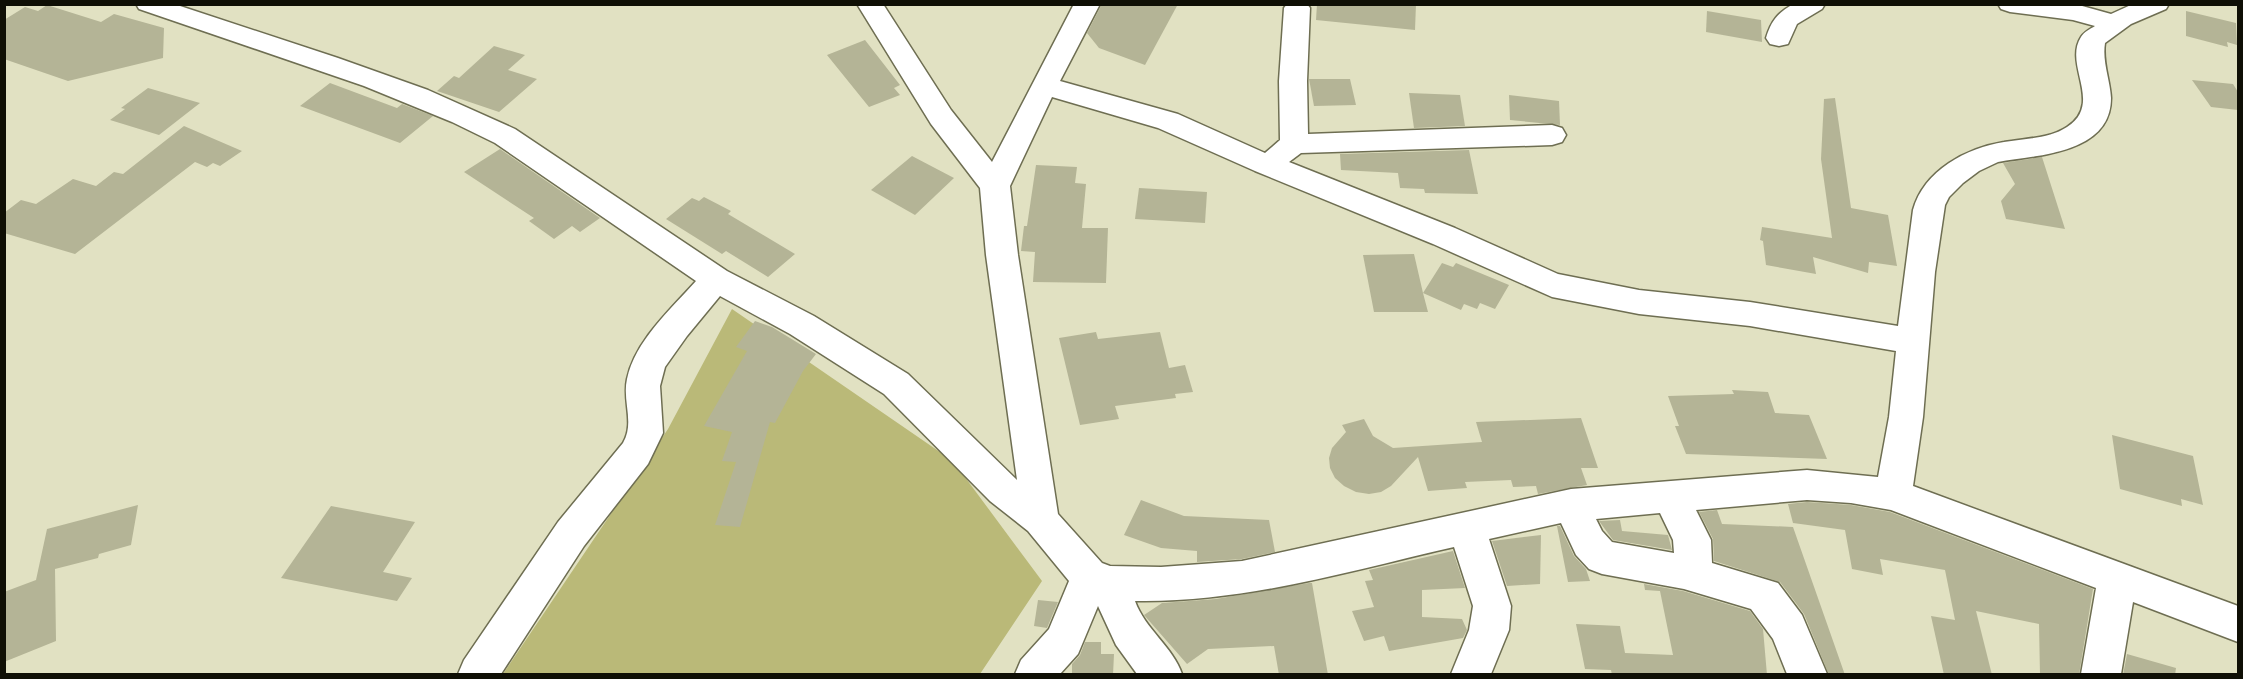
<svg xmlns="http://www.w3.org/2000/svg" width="2243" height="679" font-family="'Titillium Web',sans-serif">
  <rect width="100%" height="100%" fill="#e1e1c2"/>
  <polygon fill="#bab978" points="732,309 953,461 1042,581 980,674 503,674 668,429"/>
  <g fill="#b4b496">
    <polygon points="1102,4 1178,4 1145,65 1099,48 1087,33"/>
    <polygon points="1317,4 1416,4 1415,30 1316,20"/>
    <polygon points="47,5 101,22 114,14 164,28 163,58 68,81 4,59 4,20 25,7 38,11"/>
    <polygon points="1707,11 1761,20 1762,42 1706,32"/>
    <polygon points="2186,11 2236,23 2237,45 2227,42 2228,47 2186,36"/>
    <polygon points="865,40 900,85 894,88 900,95 869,107 827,55"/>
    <polygon points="494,46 525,55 508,70 537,79 499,112 437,91 454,76 459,78"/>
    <polygon points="1309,79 1350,79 1356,105 1314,106"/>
    <polygon points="2192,80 2233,84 2238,92 2238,110 2211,107"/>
    <polygon points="330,83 397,108 402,104 433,116 400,143 300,106"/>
    <polygon points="148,88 200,103 159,135 110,120 125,109 121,108"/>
    <polygon points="1409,93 1460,95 1465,126 1414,128"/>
    <polygon points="1509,95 1559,101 1560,125 1510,120"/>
    <polygon points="1835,98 1851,208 1888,215 1897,266 1869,262 1868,273 1813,257 1816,274 1766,265 1763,241 1760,240 1762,227 1832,238 1821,159 1824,99"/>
    <polygon points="184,126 242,151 220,166 213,163 207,167 195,162 75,254 4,233 4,213 21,200 36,204 73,179 96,186 114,172 123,174"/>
    <polygon points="500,149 600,218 580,232 572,226 554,239 529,221 534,218 464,172"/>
    <polygon points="1469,150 1478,194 1425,193 1424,189 1400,188 1398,173 1341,170 1340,154"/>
    <polygon points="912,156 954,178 915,215 871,190"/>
    <polygon points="2042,157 2065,229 2006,219 2001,201 2015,184 2003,163"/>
    <polygon points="1036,165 1077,167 1075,183 1086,184 1082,228 1108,228 1106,283 1033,282 1035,252 1021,251 1024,226 1027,226"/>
    <polygon points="1139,188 1207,192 1205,223 1135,219"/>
    <polygon points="704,197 731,211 728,214 795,254 768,277 726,251 722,254 666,219 692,198 699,201"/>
    <polygon points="1414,254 1423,293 1442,263 1453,267 1456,263 1509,285 1495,309 1480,303 1477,309 1464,304 1461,310 1423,293 1428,312 1374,312 1363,255"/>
    <polygon points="755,321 772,327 816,354 803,371 775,423 770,422 740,527 715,525 736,462 722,461 732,432 704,426 747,351 736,347"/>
    <polygon points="1096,332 1098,339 1160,332 1169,368 1185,365 1193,392 1175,394 1176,398 1115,406 1119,419 1080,425 1059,338"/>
    <polygon points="1732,390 1768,392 1775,413 1809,415 1827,459 1686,454 1675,426 1679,426 1668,396 1734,394"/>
    <polygon points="1581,418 1598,468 1581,468 1587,485 1538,494 1536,486 1513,487 1511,480 1465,482 1467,488 1428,491 1418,457 1391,486 1381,492 1369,494 1356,492 1344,486 1335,478 1330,468 1329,458 1332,448 1346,432 1342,425 1364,419 1373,436 1393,448 1482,442 1476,422"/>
    <polygon points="2112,435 2193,456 2203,505 2181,499 2182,506 2120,489"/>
    <polygon points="1141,500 1184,516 1269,520 1275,552 1242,559 1197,562 1197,551 1161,548 1124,535"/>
    <polygon points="1807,502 1851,505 1890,512 2093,589 2079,675 2040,675 2039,624 1976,611 1992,675 1944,675 1931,616 1955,620 1945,570 1880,559 1883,575 1852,569 1845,530 1793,523 1788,504"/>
    <polygon points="138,505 131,545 99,554 98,558 55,569 56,641 4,662 4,592 36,580 47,529"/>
    <polygon points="331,506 415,522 383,572 412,578 397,601 281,578"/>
    <polygon points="1717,510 1722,524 1793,527 1845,675 1829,675 1804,614 1780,582 1714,561 1713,539 1699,512"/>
    <polygon points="1620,520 1622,531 1668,535 1672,550 1613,540 1599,521"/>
    <polygon points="1557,526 1560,526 1574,556 1586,569 1590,581 1568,582"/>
    <polygon points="1541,535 1540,584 1507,586 1492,541"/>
    <polygon points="1453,551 1465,588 1422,590 1422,617 1462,619 1467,630 1463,638 1389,651 1384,636 1364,641 1352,611 1374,607 1365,581 1373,580 1369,570"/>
    <polygon points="1309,583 1312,583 1328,675 1279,675 1274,646 1208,649 1187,664 1144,615 1162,603 1216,599"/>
    <polygon points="1644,584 1683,591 1750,611 1763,629 1767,675 1612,675 1611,670 1585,669 1576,624 1620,626 1625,653 1673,655 1660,591 1645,590"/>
    <polygon points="1038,600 1058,602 1047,628 1034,626"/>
    <polygon points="1085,642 1101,642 1101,654 1114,654 1113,675 1072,675 1072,664 1080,655"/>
    <polygon points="2127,654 2176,668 2175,675 2123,675"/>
  </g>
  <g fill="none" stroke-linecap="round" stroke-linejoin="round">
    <g stroke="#6e6e52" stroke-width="3">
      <g id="minor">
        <path d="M136,4H174L338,58L428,90L515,129L727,271L814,316L908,374L1017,480L986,255L980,188L931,124L857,4H883L951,110L992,162L1074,4H1100L1060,81L1178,114L1265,153L1280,140L1279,81L1284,8L1287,4H1307L1310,8L1307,81L1308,134L1552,125L1562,128L1566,135L1562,142L1552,145L1301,153L1289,162L1455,228L1558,274L1639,290L1750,302L1898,326L1913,210C1924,170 1967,148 2004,142C2025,138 2049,139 2067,127C2104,103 2063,65 2081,37C2084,32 2090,29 2095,26L2073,20L2010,12L2001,9L1998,4H2075L2111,14L2133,4H2169L2166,9L2131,24L2105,43C2102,62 2110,79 2111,98C2111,154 2037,155 1998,162L1979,171L1963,183L1949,197L1945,205L1935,272L1923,417L1913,486L2238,606V642L2133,602L2121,674H2081L2096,588L1891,510L1851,503L1807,500L1696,510L1711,540L1712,563L1778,583L1802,615L1827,674H1787L1773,639L1751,609L1684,589L1602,574L1589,569L1576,555L1561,523L1489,539L1511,606L1509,630L1491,674H1451L1469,630L1473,606L1454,547C1349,571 1244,603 1135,601C1145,629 1173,647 1182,674H1137L1116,645L1098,606L1078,654L1060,674H1015L1021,660L1049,629L1069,581L1028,531L990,501L884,394L790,334L720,296L687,336L665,367L660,386L663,433L648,464L584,546L501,674H458L464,660L558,522L623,443C635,423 622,401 627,379C635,341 671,309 696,281L495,143L452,122L364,86L139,9ZM1052,97L1158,128L1255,171L1433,244L1552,297L1639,314L1750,326L1896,351L1889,417L1878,477L1807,470L1571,489L1242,561L1161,567L1110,566L1102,563L1058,514L1018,255L1010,186ZM1660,513L1673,540L1674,553L1612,542L1602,531L1596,519Z"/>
        <path d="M1794,4H1825L1822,9L1797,24L1788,44L1779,46L1770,44L1766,38C1771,21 1778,12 1794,4Z"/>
      </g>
    </g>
    <use href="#minor" fill="#fff" fill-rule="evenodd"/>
  </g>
  <rect width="2243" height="679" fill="none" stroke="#0f0f05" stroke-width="12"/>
</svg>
